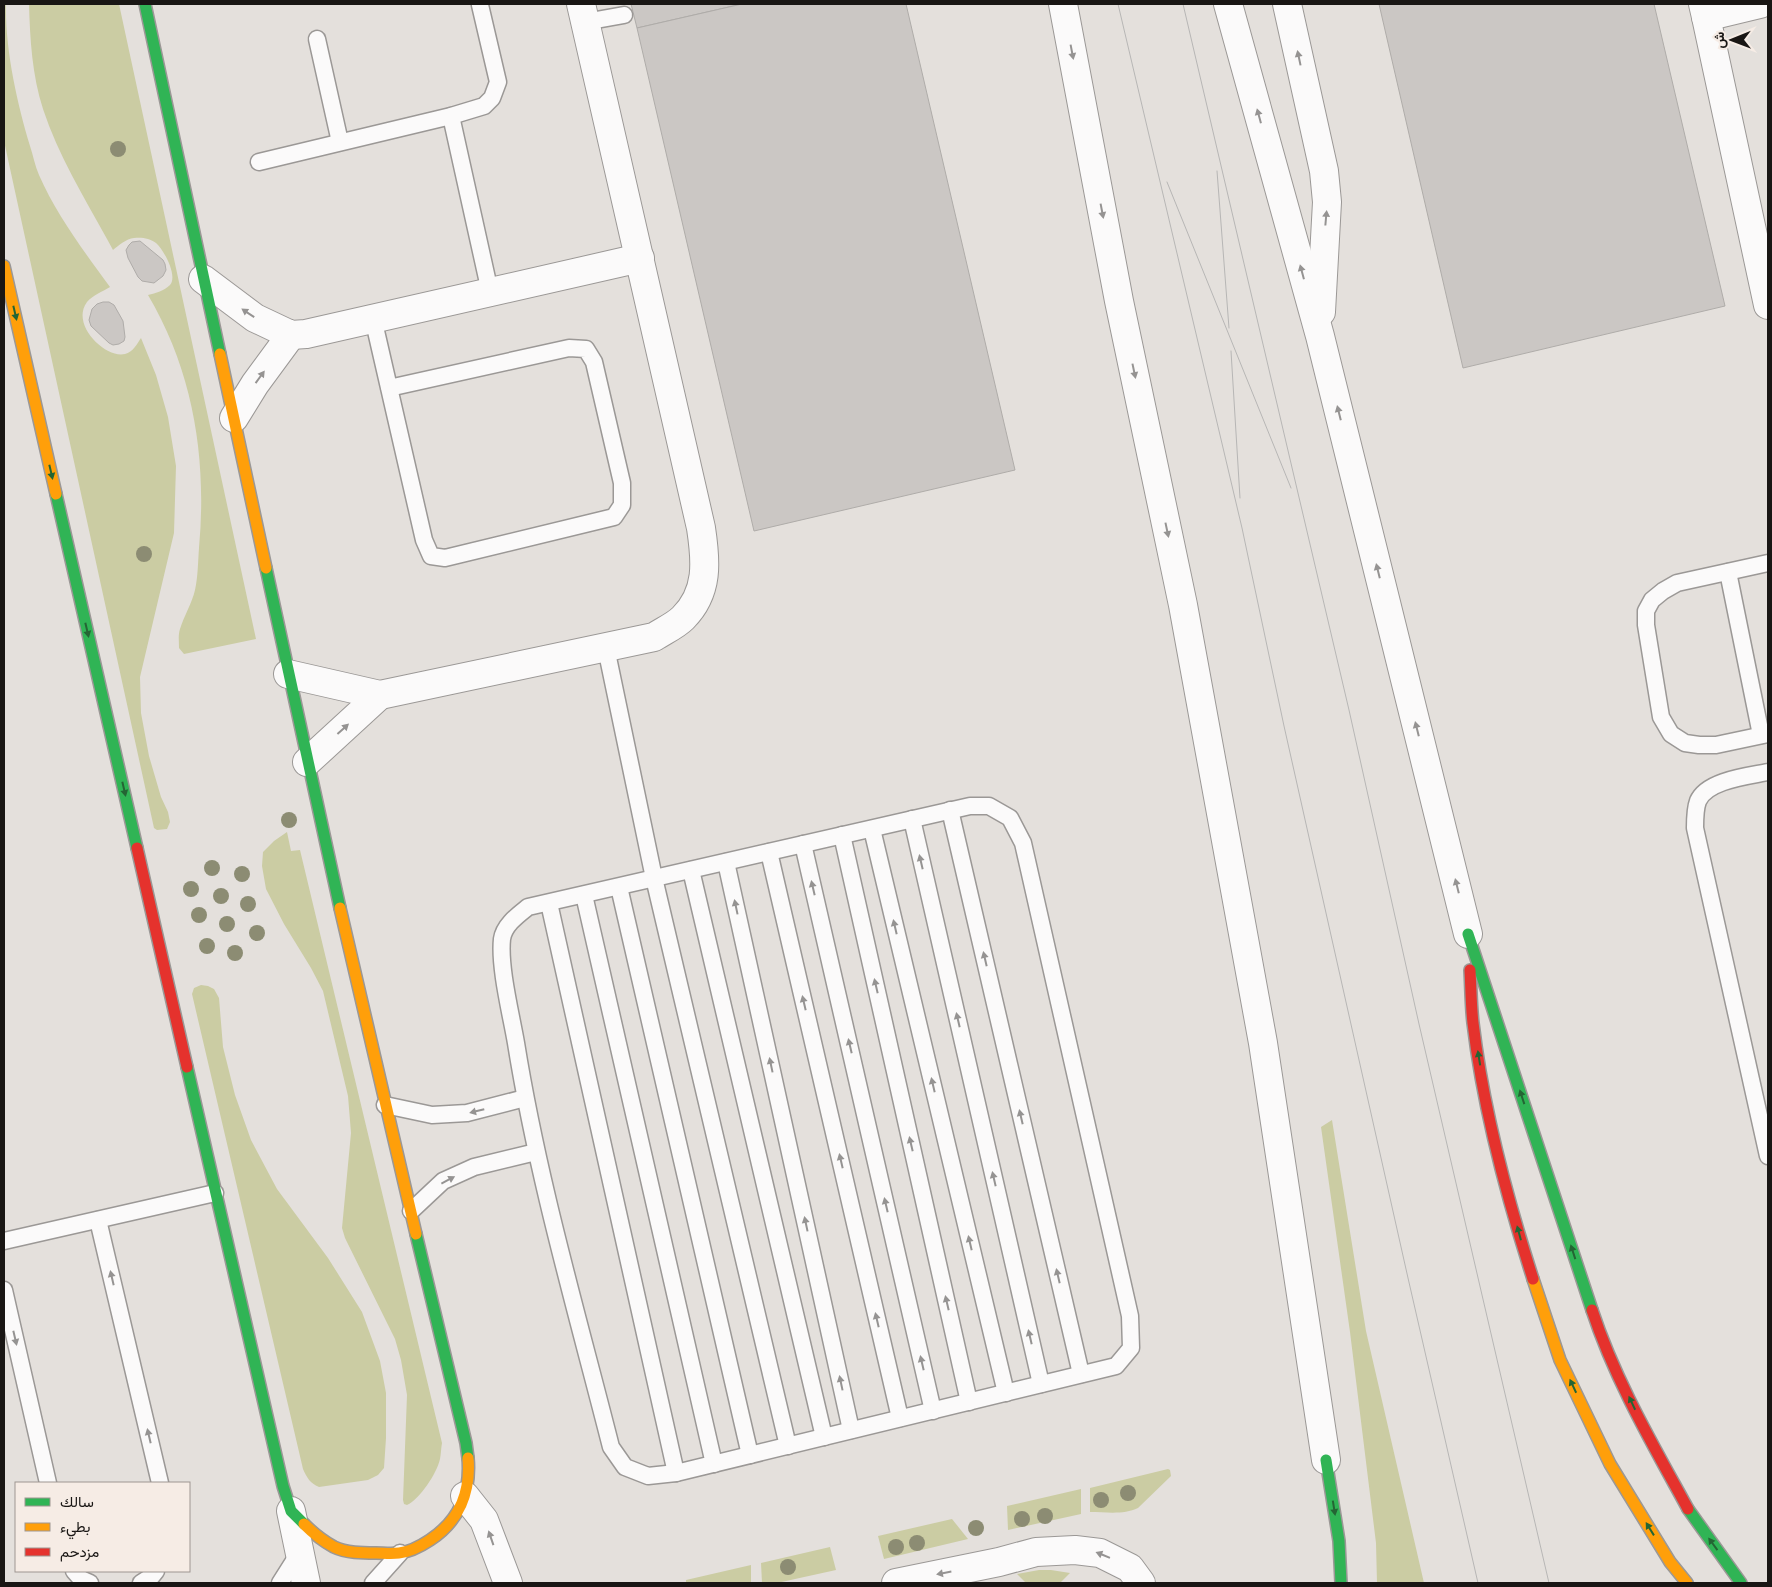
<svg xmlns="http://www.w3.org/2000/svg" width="1772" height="1587" font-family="'Roboto Condensed',Vazirmatn,sans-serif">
  <rect width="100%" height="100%" fill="#e4e0dc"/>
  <g fill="#cbcca3">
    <path d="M4,4H6C5,49 17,103 30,146C33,155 35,166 39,175C56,214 85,253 110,287C102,292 93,295 87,302C70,325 106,359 125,354C133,352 137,344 141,338L156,375L168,417L176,466L174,533L140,677L141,713L149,756L161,797L168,812L170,822L167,829L157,830L154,828L4,141Z"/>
    <path d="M29,4H119L256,639L184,654L179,648C179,642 178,635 180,629C184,616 192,603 195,590C198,577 198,561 199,548C207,459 194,373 148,295C156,293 164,291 170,285C178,276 164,250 156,243C150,238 141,237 134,238C126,239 119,245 113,250L107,239C84,197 58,155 43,109C32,75 30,39 29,4Z"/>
    <path d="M287,832L291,851L300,850L442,1443C441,1448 441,1454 440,1459C437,1473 420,1499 407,1505L404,1504L403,1500L407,1395L401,1360L395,1339L345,1238L342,1228L351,1133L348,1096L323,991L311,968L284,924L266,889L262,866L263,852L274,841Z"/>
    <path d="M201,985L208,986L214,989L219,998L223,1047L235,1095L251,1140L277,1189L328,1258L362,1312L380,1361L386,1393V1438L384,1468L378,1475L368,1480L319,1487C310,1483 307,1478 303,1469L192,994L194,988Z"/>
    <polygon points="1332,1120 1366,1331 1424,1583 1377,1583 1376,1543 1350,1332 1321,1127"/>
    <path d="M1168,1469L1170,1470L1171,1476L1138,1508C1124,1515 1106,1512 1090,1512V1488Z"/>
    <polygon points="1081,1489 1081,1514 1008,1530 1007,1506"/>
    <polygon points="952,1519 968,1539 884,1559 878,1536"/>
    <polygon points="830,1547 836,1570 777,1583 762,1583 761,1563"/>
    <polygon points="751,1565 751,1583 686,1583 686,1580"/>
    <polygon points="1039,1570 1051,1570 1070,1573 1060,1583 1026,1583 1017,1574"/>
  </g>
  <g fill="#cbc7c4" stroke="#afaca9">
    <polygon points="631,4 742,4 637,28"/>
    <polygon points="742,4 906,4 1015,470 754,531 637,28"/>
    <polygon points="1379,4 1654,4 1725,306 1463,368"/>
    <polygon points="140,241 163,260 165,264 166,270 163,276 154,283 142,281 138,277 128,258 126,250 129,245 132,242"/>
    <polygon points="103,302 109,302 114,305 123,321 125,337 124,341 119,344 113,345 109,343 91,326 89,320 92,309 97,304"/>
  </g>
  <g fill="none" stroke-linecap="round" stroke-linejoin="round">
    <g stroke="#9b9896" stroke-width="19">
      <g id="lane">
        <polyline points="585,22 624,15"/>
        <polyline points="317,39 340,142"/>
        <polyline points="451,116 490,292"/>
        <polyline points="259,162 451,116 484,106 492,98 498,82 480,5"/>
        <polyline points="373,318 424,540 431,556 445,558 614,517 622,505 622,483 594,362 586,349 569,348 389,388"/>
        <polyline points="1768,563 1677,583 1663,591 1652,600 1646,611 1646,625 1661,717 1671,734 1685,743 1699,745 1716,745 1768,734"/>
        <polyline points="1728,572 1761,735"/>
        <polyline points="606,648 654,878 788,1446"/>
        <path d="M1768,772C1749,776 1707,780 1698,801C1695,809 1695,819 1695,828L1768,1156"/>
        <path d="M970,806H989L1010,818L1023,843L1130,1316L1131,1348L1116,1366L676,1473L648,1476L625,1467L611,1447C577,1313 538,1180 516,1043C511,1014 499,967 502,939C504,925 518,915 528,907Z"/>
        <polyline points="950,810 1081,1374"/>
        <polyline points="912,819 1041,1384"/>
        <polyline points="872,829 1006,1393"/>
        <polyline points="842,835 969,1402"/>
        <polyline points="803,844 933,1411"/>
        <polyline points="769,852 900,1418"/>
        <polyline points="726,862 851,1430"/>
        <polyline points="691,870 824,1437"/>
        <polyline points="619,887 750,1455"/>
        <polyline points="584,895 714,1464"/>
        <polyline points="549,903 676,1473"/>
        <polyline points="385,1105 432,1115 467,1113 525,1098"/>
        <polyline points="411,1211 443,1181 474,1167 536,1152"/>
        <polyline points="98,1220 160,1483"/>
        <polyline points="4,1241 215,1193"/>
        <polyline points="4,1290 48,1483"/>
        <polyline points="74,1571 81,1579 90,1583"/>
        <polyline points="141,1583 152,1576 156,1571"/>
        <polyline points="280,1583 299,1553"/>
        <polyline points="373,1583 400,1553"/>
      </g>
    </g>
    <g stroke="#9b9896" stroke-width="30">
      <g id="street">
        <polyline points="1063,4 1119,301 1183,605 1263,1043 1326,1460"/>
        <polyline points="1228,4 1320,336 1468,934"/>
        <polyline points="1287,4 1324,171 1327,202 1321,312"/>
        <polyline points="1703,4 1706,17 1760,4"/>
        <polyline points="1706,17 1768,305"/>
        <polyline points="203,279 255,318 291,335 306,334 640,258"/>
        <polyline points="234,418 255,384 291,335"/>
        <path d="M288,674L380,695L654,637C663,631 675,626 683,618C709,592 706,561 701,528L581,4"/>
        <polyline points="307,762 380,695"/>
        <polyline points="465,1496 484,1520 508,1583"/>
        <polyline points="291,1511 306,1583"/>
        <polyline points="896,1583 999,1562 1036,1552 1075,1550 1100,1553 1130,1568 1141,1583"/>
      </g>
    </g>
    <g stroke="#9b9896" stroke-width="14">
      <g id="fast">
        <polyline points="145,4 220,354"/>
        <polyline points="56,494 137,848"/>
        <polyline points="266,568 340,908"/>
        <polyline points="1468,934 1592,1310"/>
        <polyline points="187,1067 283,1486 291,1511 304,1524"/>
        <polyline points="416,1234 466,1443 468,1458"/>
        <polyline points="1326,1460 1339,1541 1341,1583"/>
        <polyline points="1688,1509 1741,1583"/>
      </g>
    </g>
    <g stroke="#9b9896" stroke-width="14">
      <g id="slow">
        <polyline points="4,266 56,494"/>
        <polyline points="220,354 266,568"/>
        <polyline points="340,908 416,1234"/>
        <polyline points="1533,1279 1560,1360 1610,1464 1670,1562 1687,1583"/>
        <path d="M304,1524C313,1533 323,1541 334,1547C346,1553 363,1553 376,1553C383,1553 391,1554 399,1553C410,1552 421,1546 430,1540C459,1521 471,1492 468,1458"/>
      </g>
    </g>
    <g stroke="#9b9896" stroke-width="14">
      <g id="jam">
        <polyline points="137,848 187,1067"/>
        <path d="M1470,970C1471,988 1471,1006 1473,1023C1483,1108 1507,1198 1533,1279"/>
        <path d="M1592,1310C1615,1380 1653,1445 1688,1509"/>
      </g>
    </g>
    <use href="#lane" stroke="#fbfafa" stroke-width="16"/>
    <use href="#street" stroke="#fbfafa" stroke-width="28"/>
    <use href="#fast" stroke="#30b455" stroke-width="11"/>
    <use href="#slow" stroke="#ff9f0a" stroke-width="11"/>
    <use href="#jam" stroke="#e5322d" stroke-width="11"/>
    <g stroke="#b7b6b5" stroke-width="1">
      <polyline points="1118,4 1242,528 1284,726 1408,1278 1478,1583"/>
      <polyline points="1183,4 1349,710 1419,1024 1549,1583"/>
      <polyline points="1217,171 1229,328"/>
      <polyline points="1167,182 1291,488"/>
      <polyline points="1231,351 1240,498"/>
    </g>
  </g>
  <g fill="#8c8c73">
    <circle cx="118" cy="149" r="8"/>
    <circle cx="144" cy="554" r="8"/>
    <circle cx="289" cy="820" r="8"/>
    <circle cx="212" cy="868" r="8"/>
    <circle cx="242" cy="874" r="8"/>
    <circle cx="191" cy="889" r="8"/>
    <circle cx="221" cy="896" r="8"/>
    <circle cx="248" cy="904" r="8"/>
    <circle cx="199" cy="915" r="8"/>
    <circle cx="227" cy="924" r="8"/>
    <circle cx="257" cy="933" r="8"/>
    <circle cx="207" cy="946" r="8"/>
    <circle cx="235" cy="953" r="8"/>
    <circle cx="1128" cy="1493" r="8"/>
    <circle cx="1101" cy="1500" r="8"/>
    <circle cx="1045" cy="1516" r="8"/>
    <circle cx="1022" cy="1519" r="8"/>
    <circle cx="976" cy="1528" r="8"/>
    <circle cx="917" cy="1543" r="8"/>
    <circle cx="896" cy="1547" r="8"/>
    <circle cx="788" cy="1567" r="8"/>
  </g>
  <defs><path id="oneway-solid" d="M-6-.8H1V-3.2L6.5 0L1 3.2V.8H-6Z" transform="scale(1.25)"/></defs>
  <g fill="#959392">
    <use href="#oneway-solid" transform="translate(1072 52) rotate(79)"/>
    <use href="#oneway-solid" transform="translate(1299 58) rotate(-102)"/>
    <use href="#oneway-solid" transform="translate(1259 116) rotate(-105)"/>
    <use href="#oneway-solid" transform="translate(1102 211) rotate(79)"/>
    <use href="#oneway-solid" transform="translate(1326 218) rotate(-85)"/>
    <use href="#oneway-solid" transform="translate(1302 272) rotate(-105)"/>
    <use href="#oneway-solid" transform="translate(248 313) rotate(-146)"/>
    <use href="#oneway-solid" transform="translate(1134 371) rotate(78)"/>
    <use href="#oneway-solid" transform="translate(260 377) rotate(-54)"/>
    <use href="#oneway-solid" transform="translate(1339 413) rotate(-104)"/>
    <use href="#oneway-solid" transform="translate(1167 530) rotate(78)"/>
    <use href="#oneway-solid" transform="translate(1378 571) rotate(-104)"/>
    <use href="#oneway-solid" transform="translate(343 729) rotate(-42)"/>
    <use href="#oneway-solid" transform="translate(1417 729) rotate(-104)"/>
    <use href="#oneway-solid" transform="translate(921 862) rotate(-103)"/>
    <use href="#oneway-solid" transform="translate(1457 886) rotate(-104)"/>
    <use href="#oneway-solid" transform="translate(813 888) rotate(-103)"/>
    <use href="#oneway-solid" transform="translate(736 907) rotate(-102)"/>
    <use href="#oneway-solid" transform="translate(895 927) rotate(-103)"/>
    <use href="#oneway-solid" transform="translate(985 959) rotate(-103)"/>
    <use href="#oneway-solid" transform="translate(876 986) rotate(-103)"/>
    <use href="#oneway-solid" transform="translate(804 1003) rotate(-103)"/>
    <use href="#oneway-solid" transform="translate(958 1020) rotate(-103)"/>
    <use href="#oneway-solid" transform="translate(850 1046) rotate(-103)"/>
    <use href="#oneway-solid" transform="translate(771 1065) rotate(-102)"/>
    <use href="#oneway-solid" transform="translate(933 1085) rotate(-103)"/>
    <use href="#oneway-solid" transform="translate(477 1111) rotate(166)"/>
    <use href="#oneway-solid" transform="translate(1021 1117) rotate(-103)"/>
    <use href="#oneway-solid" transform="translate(911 1144) rotate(-103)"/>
    <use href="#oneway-solid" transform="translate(841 1161) rotate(-103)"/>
    <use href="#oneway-solid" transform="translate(994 1179) rotate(-103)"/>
    <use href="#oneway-solid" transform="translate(448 1180) rotate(-28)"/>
    <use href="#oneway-solid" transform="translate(886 1205) rotate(-103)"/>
    <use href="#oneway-solid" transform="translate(806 1224) rotate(-102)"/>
    <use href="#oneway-solid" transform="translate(970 1243) rotate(-103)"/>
    <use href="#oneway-solid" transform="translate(1058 1276) rotate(-103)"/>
    <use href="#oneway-solid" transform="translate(112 1278) rotate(-103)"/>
    <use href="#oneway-solid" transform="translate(947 1303) rotate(-103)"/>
    <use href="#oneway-solid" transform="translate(877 1320) rotate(-103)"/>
    <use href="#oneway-solid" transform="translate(1030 1337) rotate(-103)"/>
    <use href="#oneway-solid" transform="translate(15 1338) rotate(77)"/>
    <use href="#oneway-solid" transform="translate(922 1363) rotate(-103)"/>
    <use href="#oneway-solid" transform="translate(841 1383) rotate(-102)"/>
    <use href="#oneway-solid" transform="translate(149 1436) rotate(-103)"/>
    <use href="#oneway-solid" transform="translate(491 1538) rotate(-109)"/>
    <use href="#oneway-solid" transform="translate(1103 1555) rotate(-158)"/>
    <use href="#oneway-solid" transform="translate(944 1573) rotate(169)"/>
  </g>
  <g fill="#246534">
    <use href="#oneway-solid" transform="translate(15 313) rotate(77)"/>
    <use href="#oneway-solid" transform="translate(51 472) rotate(77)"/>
    <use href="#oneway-solid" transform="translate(87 630) rotate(77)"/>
    <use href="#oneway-solid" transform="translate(124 789) rotate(77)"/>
    <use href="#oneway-solid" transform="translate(1479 1058) rotate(-99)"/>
    <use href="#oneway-solid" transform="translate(1522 1097) rotate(-108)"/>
    <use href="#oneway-solid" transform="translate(1519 1233) rotate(-105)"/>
    <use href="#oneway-solid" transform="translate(1573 1252) rotate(-108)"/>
    <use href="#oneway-solid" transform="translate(1573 1386) rotate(-115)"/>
    <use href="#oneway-solid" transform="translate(1632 1403) rotate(-115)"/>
    <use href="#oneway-solid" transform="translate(1334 1508) rotate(81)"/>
    <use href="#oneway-solid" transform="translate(1650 1529) rotate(-122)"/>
    <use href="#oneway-solid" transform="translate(1713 1544) rotate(-126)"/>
  </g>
  <rect width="1772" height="1587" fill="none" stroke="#191614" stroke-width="10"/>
  <rect x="15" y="1482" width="175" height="90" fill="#f6ece5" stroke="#9e9691"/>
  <rect x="25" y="1498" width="25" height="8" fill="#30b455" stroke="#9e9691"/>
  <text x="60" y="1507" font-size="15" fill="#191614">سالك</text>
  <rect x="25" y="1523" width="25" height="8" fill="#ff9f0a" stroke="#9e9691"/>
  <text x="60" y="1532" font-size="15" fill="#191614">بطيء</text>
  <rect x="25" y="1548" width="25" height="8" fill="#e5322d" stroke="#9e9691"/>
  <text x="60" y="1557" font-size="15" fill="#191614">مزدحم</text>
  <g transform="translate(1732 40) rotate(269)" stroke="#f6ece5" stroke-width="4" paint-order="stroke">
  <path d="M0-4L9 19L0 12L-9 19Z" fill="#191614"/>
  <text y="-8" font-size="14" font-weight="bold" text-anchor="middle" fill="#191614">ش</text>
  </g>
</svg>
